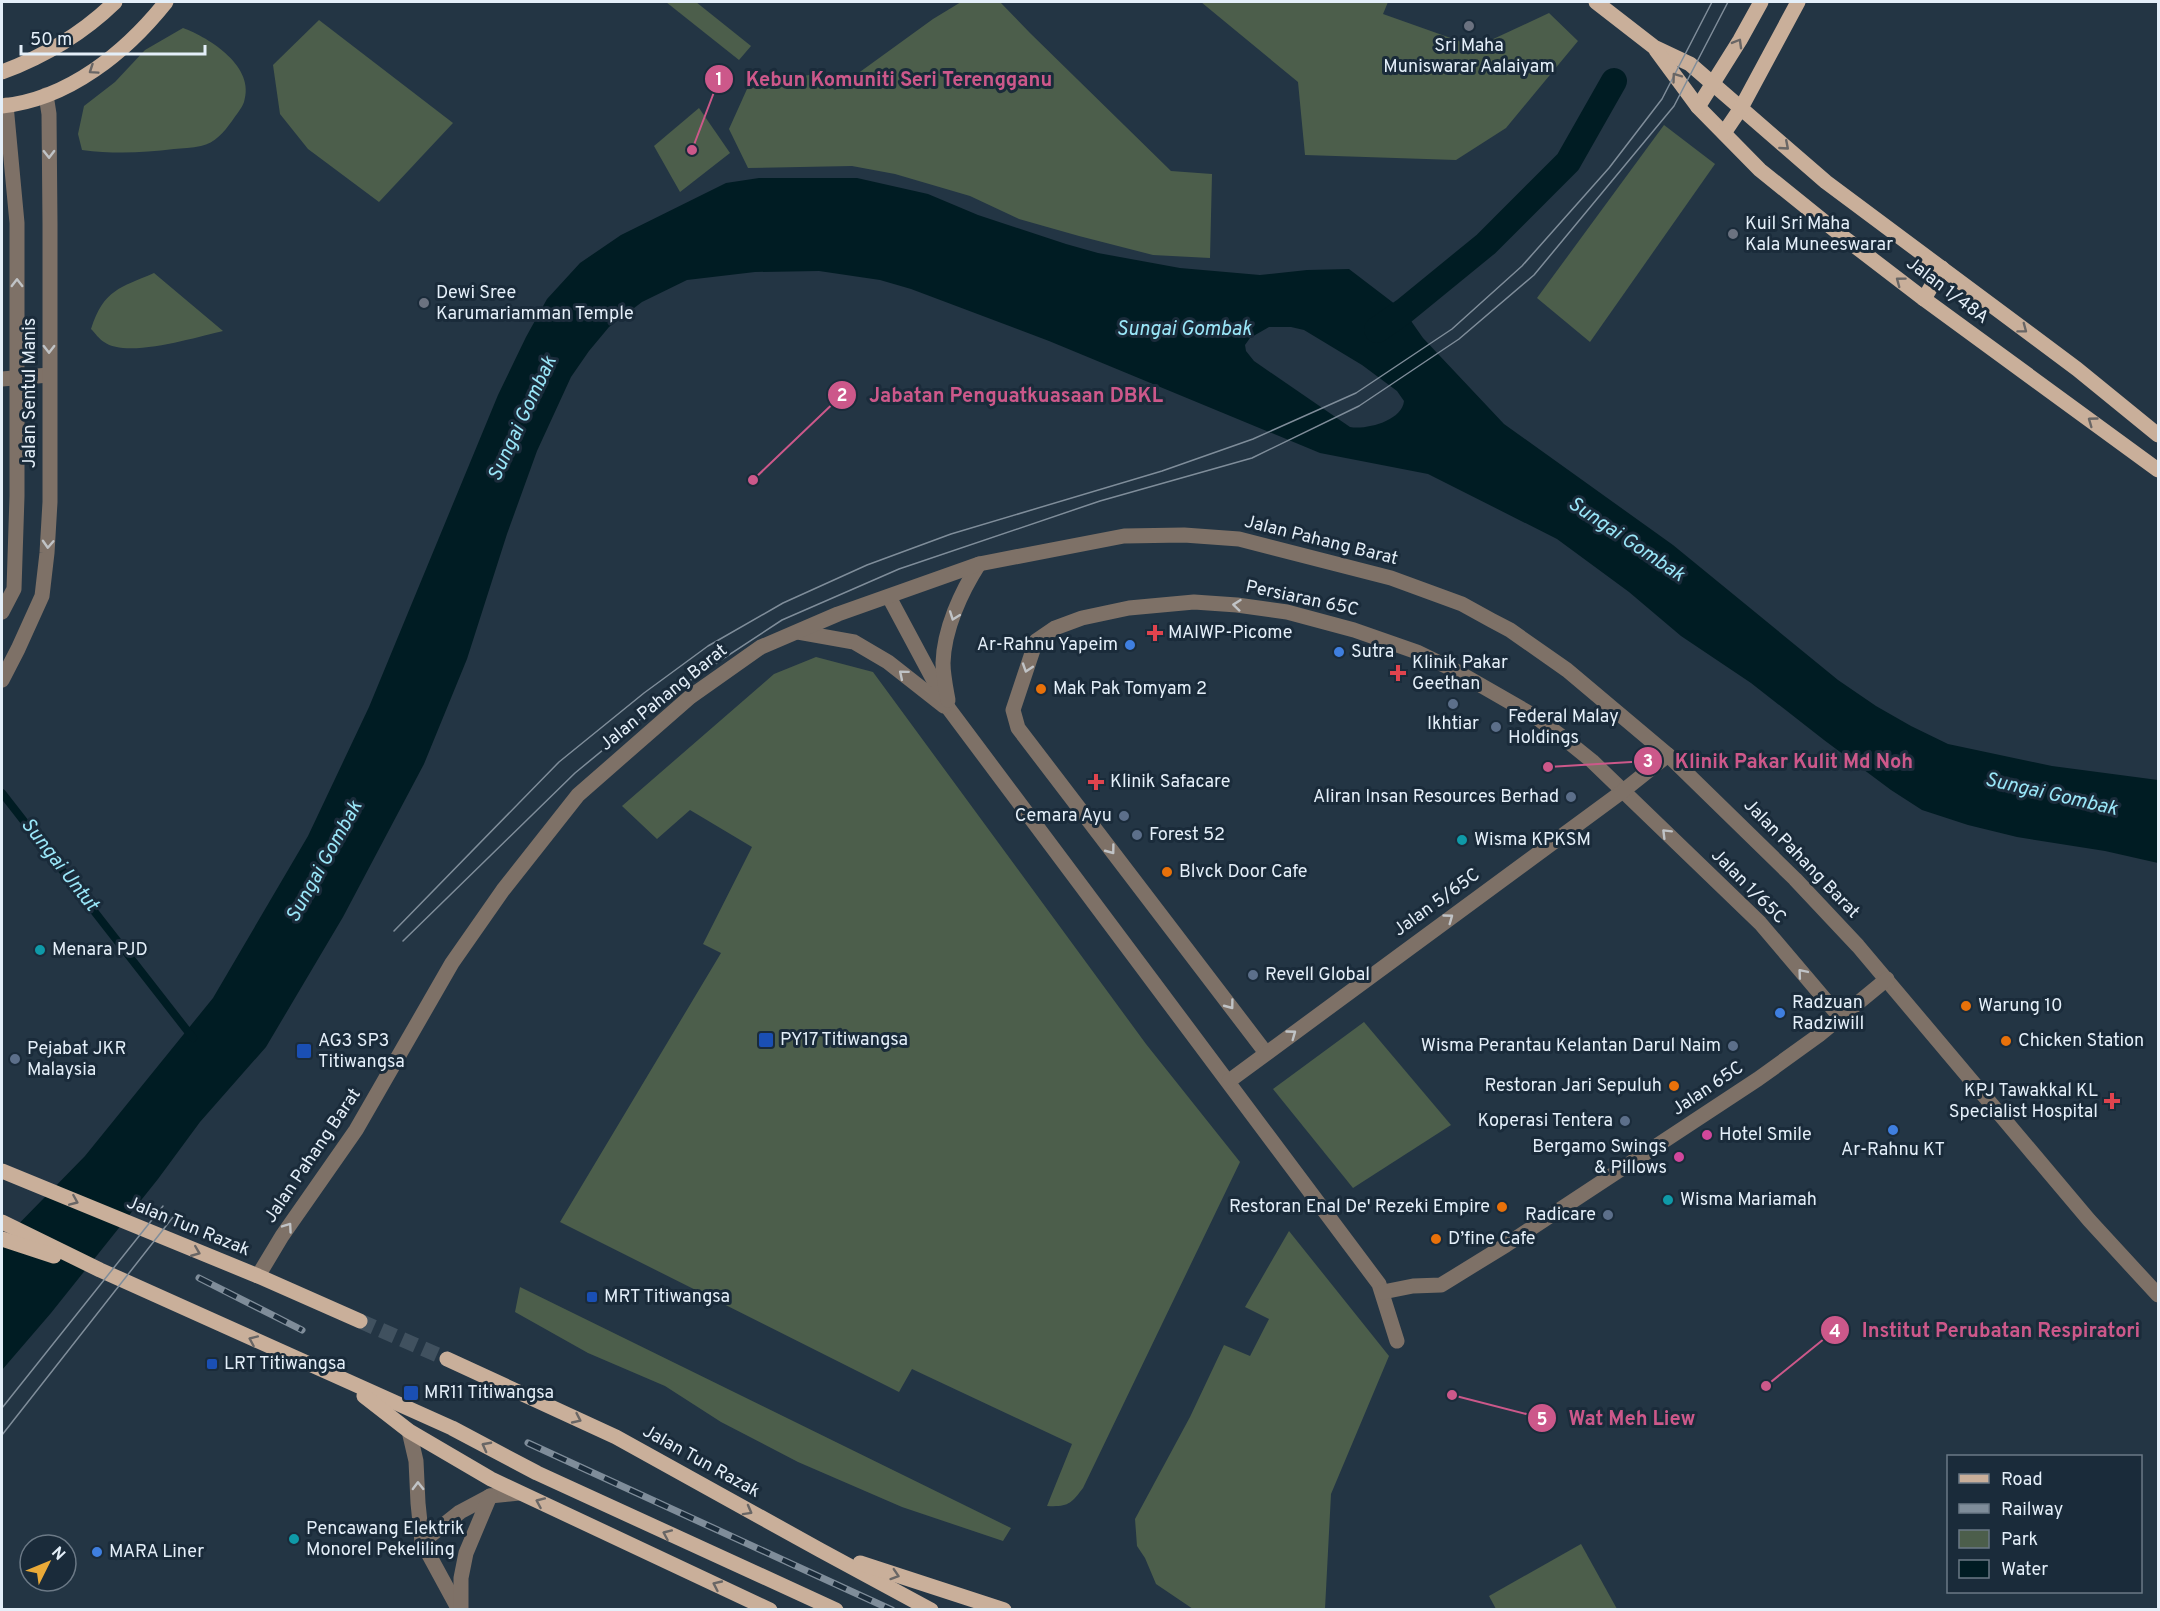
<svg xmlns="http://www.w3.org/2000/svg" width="2160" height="1611" font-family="Overpass,sans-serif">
  <rect width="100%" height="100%" fill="#233544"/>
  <g fill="#4c5e4b">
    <polygon points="666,2 696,2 751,46 739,60"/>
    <polygon points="961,2 1000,2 1030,33 1171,171 1212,174 1210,258 1153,255 1079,236 1019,219 970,196 895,174 852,166 748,168 729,129 747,89 813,74 835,90 933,19"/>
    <polygon points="1201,2 1388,2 1383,14 1476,47 1549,13 1578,41 1506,128 1456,160 1305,155 1298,82"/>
    <polygon points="319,20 453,123 379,202 308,149 280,114 273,65"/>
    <path d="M183,28C210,38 256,67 244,102C242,108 236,115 232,121C224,132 215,143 201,146C192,148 182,148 174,149C143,153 113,154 82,150L78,134L84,106L115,82L145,50Z"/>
    <polygon points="699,108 730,153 680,192 654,146"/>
    <polygon points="1664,125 1715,164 1590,342 1537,298"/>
    <path d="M154,273L223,331C196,337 127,359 104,342C99,339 95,333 91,329C104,289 120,288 154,273Z"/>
    <path d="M816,657L873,672L1146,1044L1240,1162L1083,1488C1071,1504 1068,1507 1047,1506L1072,1444L912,1369L899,1392L560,1222L721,953L703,944L752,847L690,810L657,839L622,806L774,674Z"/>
    <polygon points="1364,1022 1451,1125 1353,1188 1273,1089"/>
    <polygon points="1289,1231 1389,1356 1331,1494 1325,1609 1193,1609 1156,1584 1145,1558 1137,1546 1135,1519 1190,1417 1224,1345 1250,1356 1269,1319 1245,1307"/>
    <polygon points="520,1287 1011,1528 1003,1541 902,1507 798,1462 721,1422 665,1386 588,1353 515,1312"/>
    <polygon points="1581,1544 1617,1609 1496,1609 1489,1596"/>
  </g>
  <path fill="#001c23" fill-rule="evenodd" d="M759,178H857L928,194L978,215L1066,244L1098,253L1180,268L1260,275L1307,270L1349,269L1404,311L1423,338L1504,424L1673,545L1838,680L1876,706L1911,726L1948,744L2052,766L2158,780V863L2105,851L2017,837L1968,825L1922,810L1891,790L1824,740L1751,683L1681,636L1629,592L1557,539L1428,474L1320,453L1049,341L911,289L880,280L819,271L755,272L687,280L642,302L609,327L589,351L571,377L537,451L507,534L467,659L424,764L343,917L266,1047L200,1122L158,1179L51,1313L2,1370V1241L85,1156L213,998L308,836L369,707L498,395L526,337L547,299L580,263L621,235L726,183ZM1269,327H1291L1304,330L1362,365L1397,391L1404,401C1402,421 1366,430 1350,427L1254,361L1246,351L1245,345L1250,338Z"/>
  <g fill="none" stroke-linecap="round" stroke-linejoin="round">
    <polyline stroke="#001c23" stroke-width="8" points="2,793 193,1038"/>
    <polyline stroke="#001c23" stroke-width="26" points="1377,330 1404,311 1486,244 1568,162 1614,81"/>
    <polyline stroke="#40515f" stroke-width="15" stroke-dasharray="15 8" stroke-linecap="butt" points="360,1321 447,1359"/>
    <g stroke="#7e7167" stroke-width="15">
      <polyline points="2,379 49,375"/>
      <polyline points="889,597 949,709 1379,1284 1397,1341"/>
      <polyline points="2,612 14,589 17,496 17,223 6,105"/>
      <polyline points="798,632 854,642 888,662 944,706"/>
      <polyline points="2,680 18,649 42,596 47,553 50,502 50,224 49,114 46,95"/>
      <path d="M948,700C946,689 943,675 943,663C944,629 961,592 979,564"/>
      <polyline points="1266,1053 1018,728 1013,710 1036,641 1055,628 1082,618 1129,608 1194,602 1237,605 1287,612 1354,630 1417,652 1456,671 1536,717 1566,740 1592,761 1760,923 1840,1017"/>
      <polyline points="1229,1081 1623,791 1668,755"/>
      <polyline points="258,1276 282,1236 356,1130 452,963 503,890 578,795 690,697 761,647 838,614 979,564 1124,536 1184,535 1239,539 1391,578 1462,604 1491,620 1510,630 1567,670 1668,755 1795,879 1858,946 2089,1220 2158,1295"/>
      <polyline points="1383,1292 1413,1286 1441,1285 1506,1245 1758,1079 1819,1035 1887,979"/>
      <polyline points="409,1431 416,1461 418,1503 422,1542 459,1610"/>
      <polyline points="422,1542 460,1512 490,1496 519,1493"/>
      <polyline points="461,1610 461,1578 466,1553 490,1496"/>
    </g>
    <g stroke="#c9af9a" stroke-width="15">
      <polyline points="1596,2 1654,47 1690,64 1826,182 2077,369 2158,435"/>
      <polyline points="1656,50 1698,107 1760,170 1847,240 1924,299 2158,470"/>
      <path d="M2,72C45,56 82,34 115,2"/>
      <path d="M2,106C69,99 126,52 166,2"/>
      <polyline points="1698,107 1740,40 1761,2"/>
      <polyline points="1724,133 1741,108 1798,2"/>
      <polyline points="1924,299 1942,268"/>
      <polyline points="2,1171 258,1276 360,1321"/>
      <polyline points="2,1222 100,1270 452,1428 537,1473 836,1610"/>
      <polyline points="2,1239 54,1256"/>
      <polyline points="447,1359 616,1437 820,1550 931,1610"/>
      <polyline points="364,1396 409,1431 491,1479 770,1610"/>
      <polyline points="860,1563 1004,1610"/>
    </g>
    <g stroke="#7f8d9a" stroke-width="1.5">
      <polyline points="394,931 559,762 644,693 708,646 783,603 867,565 951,534 1162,471 1253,439 1356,393 1452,329 1522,266 1609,168 1662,99 1712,2"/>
      <polyline points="403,941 575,773 677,689 782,620 899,569 1100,501 1252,458 1359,406 1459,339 1534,275 1674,106 1728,2"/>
      <polyline points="2,1408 163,1206"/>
      <polyline points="2,1435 173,1217"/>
    </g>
    <g stroke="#7f8d9a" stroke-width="7">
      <g id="rail">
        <polyline points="199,1278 302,1330"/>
        <polyline points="528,1443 892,1610"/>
      </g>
    </g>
    <use href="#rail" stroke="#1a2b3a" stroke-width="4.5" stroke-dasharray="14" stroke-linecap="butt"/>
  </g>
  <defs><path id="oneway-chevron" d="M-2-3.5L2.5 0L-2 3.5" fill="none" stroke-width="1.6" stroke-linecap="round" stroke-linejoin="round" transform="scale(1.5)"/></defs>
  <g stroke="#696665">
    <use href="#oneway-chevron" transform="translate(1738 43) rotate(-60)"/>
    <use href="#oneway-chevron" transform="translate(93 70) rotate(146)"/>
    <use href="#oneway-chevron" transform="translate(1676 77) rotate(-126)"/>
    <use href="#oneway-chevron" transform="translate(1785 146) rotate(41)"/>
    <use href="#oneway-chevron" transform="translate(1900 281) rotate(-143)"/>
    <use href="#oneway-chevron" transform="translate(2023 329) rotate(37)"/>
    <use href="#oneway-chevron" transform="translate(2092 421) rotate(-144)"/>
    <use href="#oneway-chevron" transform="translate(74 1201) rotate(23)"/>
    <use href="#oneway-chevron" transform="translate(196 1252) rotate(22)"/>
    <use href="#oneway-chevron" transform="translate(253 1340) rotate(-156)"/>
    <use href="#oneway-chevron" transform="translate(577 1419) rotate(25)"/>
    <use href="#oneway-chevron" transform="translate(486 1446) rotate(-152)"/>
    <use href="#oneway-chevron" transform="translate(540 1502) rotate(-156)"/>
    <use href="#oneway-chevron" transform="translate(748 1511) rotate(29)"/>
    <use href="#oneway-chevron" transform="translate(667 1534) rotate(-156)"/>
    <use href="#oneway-chevron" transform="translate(895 1575) rotate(18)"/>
    <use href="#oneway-chevron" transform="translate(717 1585) rotate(-155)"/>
  </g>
  <g stroke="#c0c3c6">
    <use href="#oneway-chevron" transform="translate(49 154) rotate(89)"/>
    <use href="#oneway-chevron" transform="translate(17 283) rotate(-90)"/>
    <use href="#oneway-chevron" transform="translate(49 349) rotate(90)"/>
    <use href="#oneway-chevron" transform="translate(48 544) rotate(93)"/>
    <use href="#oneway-chevron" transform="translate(1237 605) rotate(-174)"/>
    <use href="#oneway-chevron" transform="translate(954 616) rotate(110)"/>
    <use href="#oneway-chevron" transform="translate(1027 668) rotate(108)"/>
    <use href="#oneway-chevron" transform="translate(903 674) rotate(-140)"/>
    <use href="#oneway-chevron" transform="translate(1666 833) rotate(-135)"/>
    <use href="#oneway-chevron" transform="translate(1111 850) rotate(53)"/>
    <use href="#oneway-chevron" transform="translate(1449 918) rotate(-36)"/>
    <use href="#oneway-chevron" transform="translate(1802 973) rotate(-130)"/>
    <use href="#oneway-chevron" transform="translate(1230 1005) rotate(53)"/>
    <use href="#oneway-chevron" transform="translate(1292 1034) rotate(-36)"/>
    <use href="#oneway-chevron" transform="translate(288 1227) rotate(-55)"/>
    <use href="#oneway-chevron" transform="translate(418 1486) rotate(-91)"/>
  </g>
  <g fill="#6b7280" stroke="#1a2b3a" stroke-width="2">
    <circle cx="1469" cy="26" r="6"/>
    <circle cx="1733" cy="234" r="6"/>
    <circle cx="424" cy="303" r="6"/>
  </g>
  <g fill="#e0444e" stroke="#1a2b3a" stroke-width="2">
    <path d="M1152 624h6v6h6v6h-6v6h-6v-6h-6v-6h6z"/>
    <path d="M1395 664h6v6h6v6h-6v6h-6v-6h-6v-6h6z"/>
    <path d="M1093 773h6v6h6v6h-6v6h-6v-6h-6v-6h6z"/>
    <path d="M2109 1092h6v6h6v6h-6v6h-6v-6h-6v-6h6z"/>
  </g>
  <g fill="#3f7fe0" stroke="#1a2b3a" stroke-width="2">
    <circle cx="1130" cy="645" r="6"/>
    <circle cx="1339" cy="652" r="6"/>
    <circle cx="1780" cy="1013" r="6"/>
    <circle cx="1893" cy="1130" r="6"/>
    <circle cx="97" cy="1552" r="6"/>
  </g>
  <g fill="#e8710a" stroke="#1a2b3a" stroke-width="2">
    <circle cx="1041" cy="689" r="6"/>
    <circle cx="1167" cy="872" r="6"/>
    <circle cx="1966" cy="1006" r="6"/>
    <circle cx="2006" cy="1041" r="6"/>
    <circle cx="1674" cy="1086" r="6"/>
    <circle cx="1502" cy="1207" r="6"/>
    <circle cx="1436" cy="1239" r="6"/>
  </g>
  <g fill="#5c6f8a" stroke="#1a2b3a" stroke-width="2">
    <circle cx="1453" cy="704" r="6"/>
    <circle cx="1496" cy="727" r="6"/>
    <circle cx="1571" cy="797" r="6"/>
    <circle cx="1124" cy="816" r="6"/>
    <circle cx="1137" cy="835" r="6"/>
    <circle cx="1253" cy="975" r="6"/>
    <circle cx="1733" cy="1046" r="6"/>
    <circle cx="15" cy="1059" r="6"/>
    <circle cx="1625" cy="1121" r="6"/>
    <circle cx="1608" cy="1215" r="6"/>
  </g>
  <g fill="#0f9aa8" stroke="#1a2b3a" stroke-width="2">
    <circle cx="1462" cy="840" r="6"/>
    <circle cx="40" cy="950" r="6"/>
    <circle cx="1668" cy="1200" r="6"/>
    <circle cx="294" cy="1539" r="6"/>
  </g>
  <g fill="#1a4fb4" stroke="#1a2b3a" stroke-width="2">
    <rect x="758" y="1032" width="16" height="16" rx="3"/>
    <rect x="296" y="1043" width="16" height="16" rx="3"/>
    <rect x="586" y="1291" width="12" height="12" rx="3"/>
    <rect x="206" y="1358" width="12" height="12" rx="3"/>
    <rect x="403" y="1385" width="16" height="16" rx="3"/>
  </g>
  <g fill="#d1479c" stroke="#1a2b3a" stroke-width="2">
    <circle cx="1707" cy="1135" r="6"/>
    <circle cx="1679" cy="1157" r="6"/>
  </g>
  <g text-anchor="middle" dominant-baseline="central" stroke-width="6" stroke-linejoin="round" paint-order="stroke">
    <g font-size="18" fill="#e4eff9" stroke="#1a2b3a" text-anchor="start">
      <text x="1469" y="46" text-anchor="middle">Sri Maha<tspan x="1469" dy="21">Muniswarar Aalaiyam</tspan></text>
      <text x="1745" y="224">Kuil Sri Maha<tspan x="1745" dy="21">Kala Muneeswarar</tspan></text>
      <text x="436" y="293">Dewi Sree<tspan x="436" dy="21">Karumariamman Temple</tspan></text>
      <text x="1168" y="633">MAIWP-Picome</text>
      <text x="1118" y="645" text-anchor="end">Ar-Rahnu Yapeim</text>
      <text x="1351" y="652">Sutra</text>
      <text x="1412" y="663">Klinik Pakar<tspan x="1412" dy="21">Geethan</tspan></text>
      <text x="1053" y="689">Mak Pak Tomyam 2</text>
      <text x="1508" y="717">Federal Malay<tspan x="1508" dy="21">Holdings</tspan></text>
      <text x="1453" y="724" text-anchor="middle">Ikhtiar</text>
      <text x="1110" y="782">Klinik Safacare</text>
      <text x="1559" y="797" text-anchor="end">Aliran Insan Resources Berhad</text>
      <text x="1112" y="816" text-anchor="end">Cemara Ayu</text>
      <text x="1149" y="835">Forest 52</text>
      <text x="1474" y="840">Wisma KPKSM</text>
      <text x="1179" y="872">Blvck Door Cafe</text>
      <text x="52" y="950">Menara PJD</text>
      <text x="1265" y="975">Revell Global</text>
      <text x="1792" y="1003">Radzuan<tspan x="1792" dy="21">Radziwill</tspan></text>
      <text x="1978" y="1006">Warung 10</text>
      <text x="780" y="1040">PY17 Titiwangsa</text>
      <text x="318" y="1041">AG3 SP3<tspan x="318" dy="21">Titiwangsa</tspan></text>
      <text x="2018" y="1041">Chicken Station</text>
      <text x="1721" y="1046" text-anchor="end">Wisma Perantau Kelantan Darul Naim</text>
      <text x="27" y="1049">Pejabat JKR<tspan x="27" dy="21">Malaysia</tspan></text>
      <text x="1662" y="1086" text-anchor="end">Restoran Jari Sepuluh</text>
      <text x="2098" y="1091" text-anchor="end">KPJ Tawakkal KL<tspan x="2098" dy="21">Specialist Hospital</tspan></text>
      <text x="1613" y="1121" text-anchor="end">Koperasi Tentera</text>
      <text x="1719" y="1135">Hotel Smile</text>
      <text x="1667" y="1147" text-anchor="end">Bergamo Swings<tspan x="1667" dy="21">&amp; Pillows</tspan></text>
      <text x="1893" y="1150" text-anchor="middle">Ar-Rahnu KT</text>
      <text x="1680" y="1200">Wisma Mariamah</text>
      <text x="1490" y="1207" text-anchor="end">Restoran Enal De' Rezeki Empire</text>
      <text x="1596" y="1215" text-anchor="end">Radicare</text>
      <text x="1448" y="1239">D’fine Cafe</text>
      <text x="604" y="1297">MRT Titiwangsa</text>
      <text x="224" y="1364">LRT Titiwangsa</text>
      <text x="424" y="1393">MR11 Titiwangsa</text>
      <text x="306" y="1529">Pencawang Elektrik<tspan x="306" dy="21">Monorel Pekeliling</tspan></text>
      <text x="109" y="1552">MARA Liner</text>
    </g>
    <g font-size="18" fill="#e4eff9" stroke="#1a2b3a">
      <text transform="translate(1947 291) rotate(37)">Jalan 1/48A</text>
      <text transform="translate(30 393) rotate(-90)">Jalan Sentul Manis</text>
      <text transform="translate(1321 541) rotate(14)">Jalan Pahang Barat</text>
      <text transform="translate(1302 599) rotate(12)">Persiaran 65C</text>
      <text transform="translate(664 698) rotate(-39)">Jalan Pahang Barat</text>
      <text transform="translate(1801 859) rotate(46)">Jalan Pahang Barat</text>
      <text transform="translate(1748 887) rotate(45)">Jalan 1/65C</text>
      <text transform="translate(1437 903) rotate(-36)">Jalan 5/65C</text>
      <text transform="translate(1708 1089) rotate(-34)">Jalan 65C</text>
      <text transform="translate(313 1156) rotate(-56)">Jalan Pahang Barat</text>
      <text transform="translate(188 1227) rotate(22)">Jalan Tun Razak</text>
      <text transform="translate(701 1462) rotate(29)">Jalan Tun Razak</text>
    </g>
    <g font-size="20" font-style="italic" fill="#9ae7f9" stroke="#1a2b3a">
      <text x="1184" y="330">Sungai Gombak</text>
      <text transform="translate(523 419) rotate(-65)">Sungai Gombak</text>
      <text transform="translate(1626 540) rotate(34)">Sungai Gombak</text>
      <text transform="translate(2051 795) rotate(13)">Sungai Gombak</text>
      <text transform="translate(325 862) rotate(-61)">Sungai Gombak</text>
      <text transform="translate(59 865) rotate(52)">Sungai Untut</text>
    </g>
  </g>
  <path fill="none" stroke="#cc588a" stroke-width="2" d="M692 150L719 79M753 480L842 395M1548 767L1648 761M1766 1386L1835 1330M1452 1395L1542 1418"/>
  <g fill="#cc588a" stroke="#1a2b3a" stroke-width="2">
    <circle cx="692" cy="150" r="6"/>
    <circle cx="753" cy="480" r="6"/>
    <circle cx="1548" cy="767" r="6"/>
    <circle cx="1766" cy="1386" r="6"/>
    <circle cx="1452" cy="1395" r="6"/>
    <circle cx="719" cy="79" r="15"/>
    <circle cx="842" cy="395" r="15"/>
    <circle cx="1648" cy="761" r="15"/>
    <circle cx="1835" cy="1330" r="15"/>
    <circle cx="1542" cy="1418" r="15"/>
  </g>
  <g font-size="18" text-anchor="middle" font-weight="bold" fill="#fff">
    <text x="719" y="85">1</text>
    <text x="842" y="401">2</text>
    <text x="1648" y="767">3</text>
    <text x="1835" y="1337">4</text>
    <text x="1542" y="1425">5</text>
  </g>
  <g font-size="20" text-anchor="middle" font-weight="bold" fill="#cc588a" stroke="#1a2b3a" stroke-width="6" stroke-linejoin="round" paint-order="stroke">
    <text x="899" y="86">Kebun Komuniti Seri Terengganu</text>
    <text x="1016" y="402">Jabatan Penguatkuasaan DBKL</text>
    <text x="1794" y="768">Klinik Pakar Kulit Md Noh</text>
    <text x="2001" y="1337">Institut Perubatan Respiratori</text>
    <text x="1632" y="1425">Wat Meh Liew</text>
  </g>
  <rect width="2160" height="1611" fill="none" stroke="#e4eff9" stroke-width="6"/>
  <rect x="1947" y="1455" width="195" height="138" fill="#1a2b3a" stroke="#6b7986" stroke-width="1.5"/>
  <rect x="1959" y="1474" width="30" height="9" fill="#c9af9a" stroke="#6b7986" stroke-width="1.5"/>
  <text x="2001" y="1485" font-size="18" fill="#e4eff9">Road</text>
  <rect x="1959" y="1504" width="30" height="9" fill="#7f8d9a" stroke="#6b7986" stroke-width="1.5"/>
  <text x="2001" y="1515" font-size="18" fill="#e4eff9">Railway</text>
  <rect x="1959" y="1530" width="30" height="18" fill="#4c5e4b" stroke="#6b7986" stroke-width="1.5"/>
  <text x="2001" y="1545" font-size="18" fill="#e4eff9">Park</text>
  <rect x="1959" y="1560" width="30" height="18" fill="#001c23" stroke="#6b7986" stroke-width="1.5"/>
  <text x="2001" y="1575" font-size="18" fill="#e4eff9">Water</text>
  <g transform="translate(48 1563) rotate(47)"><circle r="28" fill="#1a2b3a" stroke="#6b7986" stroke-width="1.5"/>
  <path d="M0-4.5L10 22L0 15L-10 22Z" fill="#eaaa38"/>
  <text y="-9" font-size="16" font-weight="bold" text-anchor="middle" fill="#e4eff9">N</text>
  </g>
  <path d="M21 45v9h184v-9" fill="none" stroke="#e4eff9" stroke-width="3"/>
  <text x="30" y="45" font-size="18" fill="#e4eff9" stroke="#1a2b3a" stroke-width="4.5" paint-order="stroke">50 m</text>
</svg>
